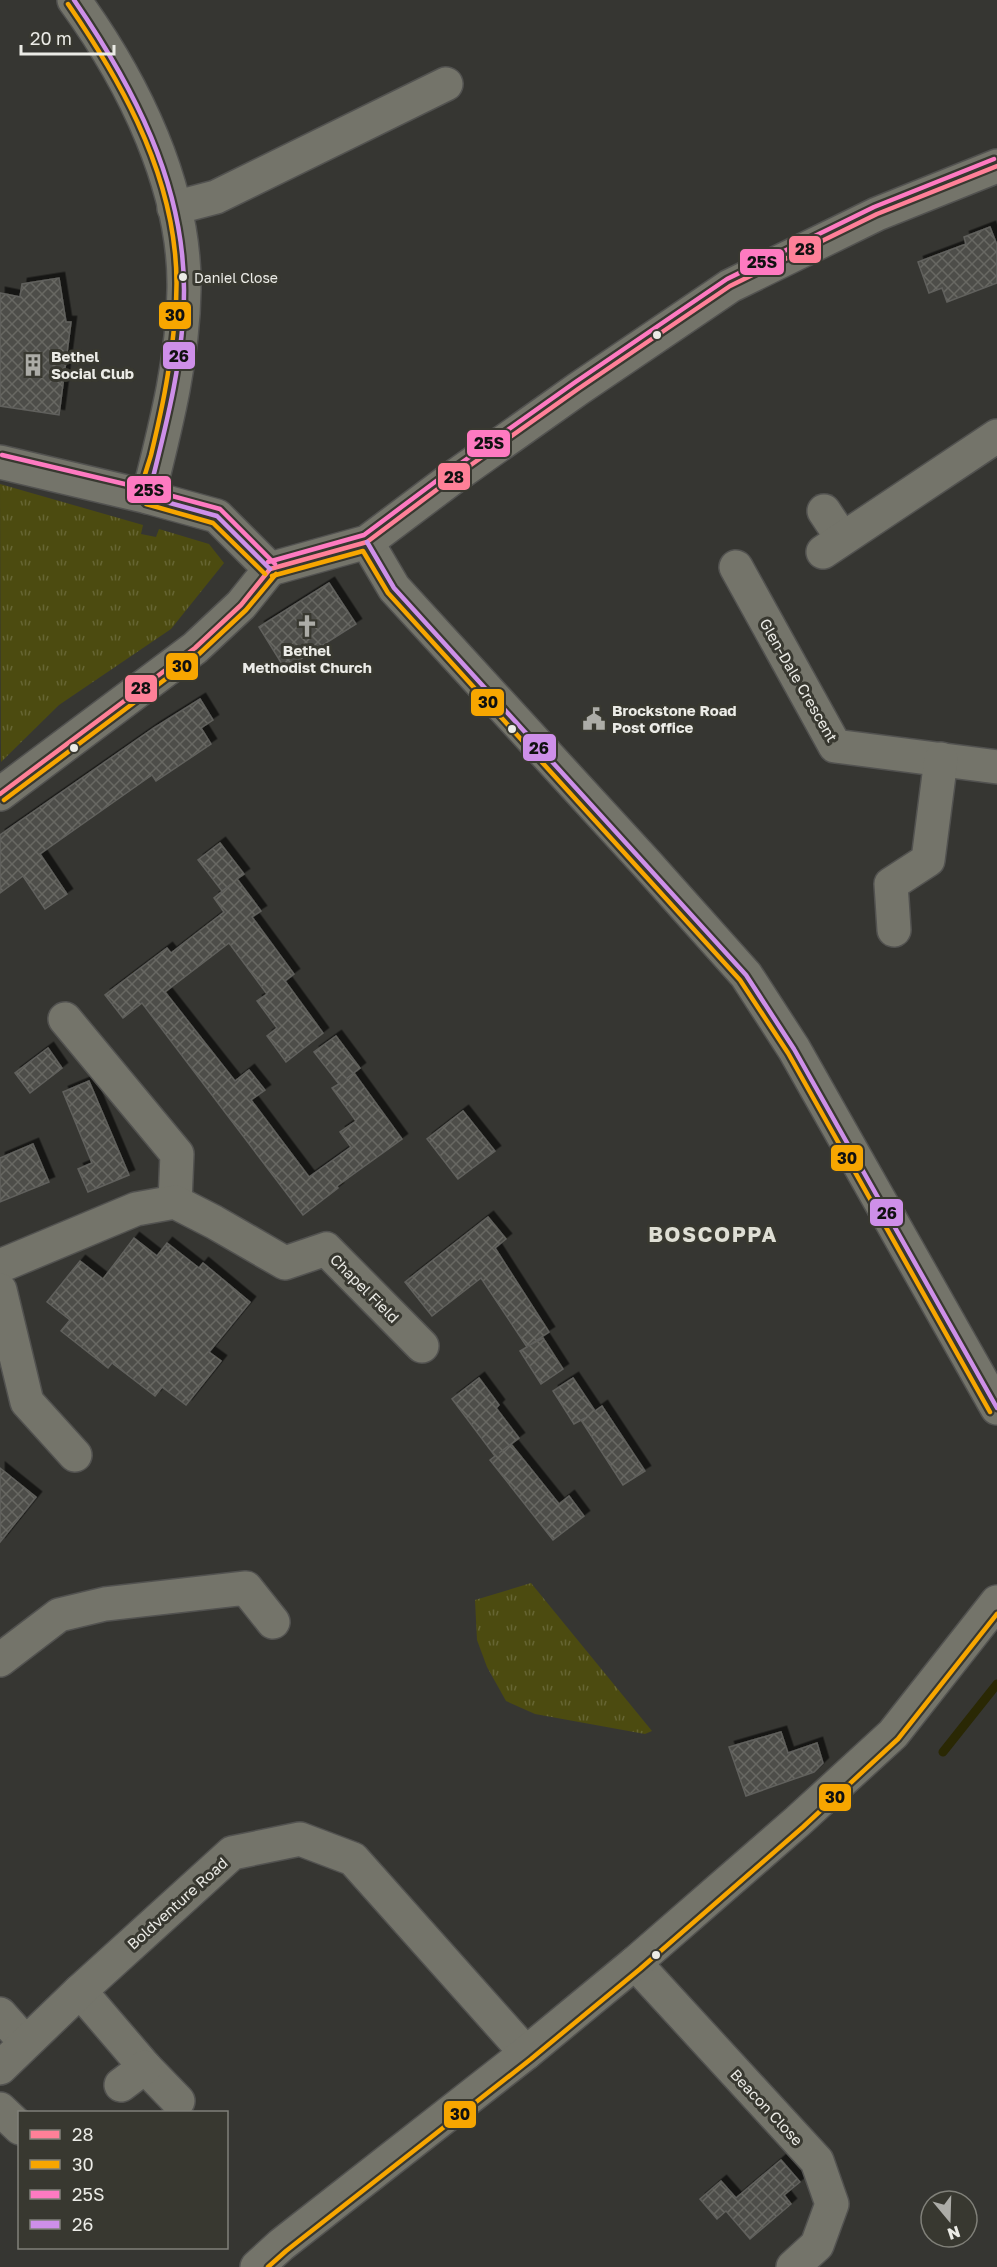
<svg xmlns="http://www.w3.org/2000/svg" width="997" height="2267" font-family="'Golos Text',sans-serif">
  <defs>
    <pattern id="park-tufts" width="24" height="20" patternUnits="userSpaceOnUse" patternTransform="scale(1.5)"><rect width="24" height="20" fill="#4c4b10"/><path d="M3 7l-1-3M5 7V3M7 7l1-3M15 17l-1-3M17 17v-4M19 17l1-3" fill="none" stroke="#666533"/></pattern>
    <pattern id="building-cross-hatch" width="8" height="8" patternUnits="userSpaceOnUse" patternTransform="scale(1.5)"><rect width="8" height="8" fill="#4d4d49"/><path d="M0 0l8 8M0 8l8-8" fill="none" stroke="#676763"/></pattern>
    <filter id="shadow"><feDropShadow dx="5.5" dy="-5.5" stdDeviation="0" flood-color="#0009"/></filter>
  </defs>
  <rect width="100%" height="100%" fill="#363632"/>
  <g fill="url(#park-tufts)">
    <polygon points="0,484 143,525 141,534 156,537 159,529 209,544 224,563 171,629 59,705 1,762"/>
    <polygon points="531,1583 652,1731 645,1734 535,1714 506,1701 487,1667 477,1640 475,1600"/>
  </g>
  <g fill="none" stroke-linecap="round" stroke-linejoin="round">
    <polyline stroke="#2a2804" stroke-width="9" points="943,1752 997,1684"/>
  </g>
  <g fill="url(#building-cross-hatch)" stroke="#61615d" stroke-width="1.5" filter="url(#shadow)">
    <polygon points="990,227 997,245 997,283 947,302 942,288 929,293 918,262 966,244 964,237"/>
    <polygon points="59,278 66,322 71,322 59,415 0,406 0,293 20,297 22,284"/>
    <polygon points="329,583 356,624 285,669 259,627"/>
    <polygon points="200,699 213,720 201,728 211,744 156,781 152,775 40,854 67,894 45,909 23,876 0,893 0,835 154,728"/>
    <polygon points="220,843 244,874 237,879 261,911 252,917 294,974 285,981 323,1033 286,1062 267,1036 277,1028 257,1001 267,994 229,943 165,992 235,1081 249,1070 265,1090 251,1100 309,1177 351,1147 340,1132 356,1121 332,1088 339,1084 314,1052 336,1036 360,1068 346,1079 354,1073 402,1139 337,1186 338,1188 303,1215 142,1003 123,1018 105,995 167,948 171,953 224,912 214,898 231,884 222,891 198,860"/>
    <polygon points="48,1048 62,1068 30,1093 15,1073"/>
    <polygon points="89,1081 129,1175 88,1192 78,1169 92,1163 63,1092"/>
    <polygon points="463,1111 495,1151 458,1179 427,1139"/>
    <polygon points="33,1144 49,1182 0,1202 0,1158"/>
    <polygon points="488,1217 506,1239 495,1248 549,1332 528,1346 543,1338 563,1369 541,1384 520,1351 527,1347 481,1278 432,1316 405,1282"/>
    <polygon points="134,1238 157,1256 167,1243 199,1268 203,1263 250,1302 209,1352 221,1361 186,1405 162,1387 155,1396 112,1363 108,1368 61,1331 70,1320 47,1302 80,1261 103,1279"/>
    <polygon points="479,1378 499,1405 496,1408 519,1438 499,1453 511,1444 559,1504 569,1496 584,1516 553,1540 490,1460 495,1456 452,1399"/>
    <polygon points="573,1378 595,1411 602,1406 645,1471 623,1485 581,1420 585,1418 574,1424 553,1391"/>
    <polygon points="0,1468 36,1497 0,1542"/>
    <polygon points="781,1732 788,1753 817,1743 823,1763 814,1772 746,1796 729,1747"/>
    <polygon points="781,2160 800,2182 784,2195 791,2204 750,2239 726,2211 717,2219 700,2199 721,2181 736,2198"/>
  </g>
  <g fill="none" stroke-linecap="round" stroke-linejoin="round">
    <g stroke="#525250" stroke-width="36">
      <g id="minor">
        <path d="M74,0C133,81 186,188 184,290C183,361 165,429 148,497"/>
        <polyline points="174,208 216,197 446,84"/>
        <polyline points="0,462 148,497 217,516 270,569"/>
        <polyline points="824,511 842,538"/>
        <polyline points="367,542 394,588 646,863 746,975 794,1049 997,1408"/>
        <polyline points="823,552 997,436"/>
        <polyline points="736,567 835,746 997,767"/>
        <polyline points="270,569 367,542 451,479 578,389 730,286 877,214 997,166"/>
        <polyline points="0,794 195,648 241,605 270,569"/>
        <polyline points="894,930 891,884 928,860 941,759"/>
        <polyline points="65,1019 177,1154 175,1202"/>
        <polyline points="0,1266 136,1209 175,1202 214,1222 285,1263 326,1249 422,1346"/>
        <polyline points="0,1290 27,1402 75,1455"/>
        <polyline points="0,1660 59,1615 105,1604 246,1588 273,1622"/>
        <polyline points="635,1963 817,2161 832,2204 817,2245 793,2267"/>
        <polyline points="80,1991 145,2067 178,2101"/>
        <polyline points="0,2014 25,2042"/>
        <polyline points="0,2068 80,1991 232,1853 300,1839 353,1859 526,2053"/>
        <polyline points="121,2085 145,2067"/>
        <polyline points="0,2109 20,2128"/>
        <polyline points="257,2267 281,2245 526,2053 635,1963 798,1821 893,1734 997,1602"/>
      </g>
    </g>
    <use href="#minor" stroke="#74746a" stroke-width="33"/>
    <g stroke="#383830" stroke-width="9">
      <g id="bus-1">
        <polyline points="270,569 367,542 451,479 578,389 730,286 877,214 997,166"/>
        <polyline points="0,794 195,648 241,605 270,569"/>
      </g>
    </g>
    <g stroke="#383830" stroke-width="9">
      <g id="bus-2">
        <path d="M68,4C119,78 166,161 175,253C179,290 175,329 169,366C165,396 158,426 151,455C147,469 140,485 141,499L146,504L213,523L265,574"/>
        <polyline points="272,576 363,551 388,593 740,980 788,1053 990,1412"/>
        <polyline points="4,800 199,654 246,610 276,574"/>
        <polyline points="268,2267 286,2251 531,2059 640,1969 803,1827 898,1739 997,1614"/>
      </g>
    </g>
    <g stroke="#383830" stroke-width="9">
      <g id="bus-3">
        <polyline points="2,455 150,490 220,509 275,564"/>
        <polyline points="268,562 364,535 447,473 574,383 727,279 874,207 994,159"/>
      </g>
    </g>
    <g stroke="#383830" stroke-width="9">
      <g id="bus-4">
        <path d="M74,0C133,86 184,183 184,290C184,360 165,430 148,497L217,516L270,569"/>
        <polyline points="367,542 394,588 746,975 794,1049 997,1408"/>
      </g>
    </g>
    <use href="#bus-1" stroke="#ff8098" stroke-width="4.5"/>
    <use href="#bus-2" stroke="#f7a600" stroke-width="4.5"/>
    <use href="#bus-3" stroke="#fe7ac1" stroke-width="4.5"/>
    <use href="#bus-4" stroke="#ce8fe9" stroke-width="4.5"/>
  </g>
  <defs>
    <g id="building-bare" transform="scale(1.8)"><path d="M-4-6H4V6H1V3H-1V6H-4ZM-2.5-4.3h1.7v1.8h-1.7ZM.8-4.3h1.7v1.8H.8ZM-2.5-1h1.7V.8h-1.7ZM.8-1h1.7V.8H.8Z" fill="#acaca7" stroke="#383830" stroke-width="2.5" paint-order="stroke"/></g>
    <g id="church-bare" transform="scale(1.8)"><path d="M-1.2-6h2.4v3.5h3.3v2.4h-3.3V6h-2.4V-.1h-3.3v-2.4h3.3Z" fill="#acaca7" stroke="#383830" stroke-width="2.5" paint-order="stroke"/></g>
    <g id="civic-bare" transform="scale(1.8)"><path d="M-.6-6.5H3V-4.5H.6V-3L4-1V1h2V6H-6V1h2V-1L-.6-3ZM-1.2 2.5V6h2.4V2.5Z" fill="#acaca7" stroke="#383830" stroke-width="2.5" paint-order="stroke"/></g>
  </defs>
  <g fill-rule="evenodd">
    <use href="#building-bare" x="33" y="365"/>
    <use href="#church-bare" x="307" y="626"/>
    <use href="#civic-bare" x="594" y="719"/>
  </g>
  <g fill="#ebebe6" stroke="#383830" stroke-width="2">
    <circle cx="183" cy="277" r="5"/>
    <circle cx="657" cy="335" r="5"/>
    <circle cx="512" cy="729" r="5"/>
    <circle cx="74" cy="748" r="5"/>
    <circle cx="656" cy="1955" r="5"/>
  </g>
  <g text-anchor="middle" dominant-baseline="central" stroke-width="6" stroke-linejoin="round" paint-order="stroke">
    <g font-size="14" fill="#ebebe6" stroke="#383830" text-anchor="start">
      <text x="194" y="277">Daniel Close</text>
    </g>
    <g font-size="15" font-weight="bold" fill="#ebebe6" stroke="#383830" text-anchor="start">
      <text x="51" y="356">Bethel<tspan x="51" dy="17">Social Club</tspan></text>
      <text x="307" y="650" text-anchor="middle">Bethel<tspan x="307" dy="17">Methodist Church</tspan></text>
      <text x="612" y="710">Brockstone Road<tspan x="612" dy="17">Post Office</tspan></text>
    </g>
    <g font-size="15" fill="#ebebe6" stroke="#383830">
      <text transform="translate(799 680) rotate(60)">Glen-Dale Crescent</text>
      <text transform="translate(365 1288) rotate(45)">Chapel Field</text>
      <text transform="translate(177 1903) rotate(-42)">Boldventure Road</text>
      <text transform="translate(767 2107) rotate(47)">Beacon Close</text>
    </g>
    <g font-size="21" font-weight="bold" letter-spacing="1.5" fill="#dfdfd5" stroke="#383830">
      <text x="713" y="1234">BOSCOPPA</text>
    </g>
  </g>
  <g stroke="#383830" stroke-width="2">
    <rect x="788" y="235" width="34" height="29" rx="6" fill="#ff8098"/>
    <rect x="739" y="248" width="46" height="28" rx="6" fill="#fe7ac1"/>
    <rect x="158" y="301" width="34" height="29" rx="6" fill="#f7a600"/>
    <rect x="162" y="341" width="34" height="29" rx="6" fill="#ce8fe9"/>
    <rect x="466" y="429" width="45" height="29" rx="6" fill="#fe7ac1"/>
    <rect x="437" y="462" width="34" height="29" rx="6" fill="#ff8098"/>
    <rect x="126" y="475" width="46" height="29" rx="6" fill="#fe7ac1"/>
    <rect x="165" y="652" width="34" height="29" rx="6" fill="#f7a600"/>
    <rect x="124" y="674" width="34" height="29" rx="6" fill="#ff8098"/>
    <rect x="470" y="688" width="35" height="29" rx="6" fill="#f7a600"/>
    <rect x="522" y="733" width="35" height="29" rx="6" fill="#ce8fe9"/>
    <rect x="830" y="1144" width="34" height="28" rx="6" fill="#f7a600"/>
    <rect x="869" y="1198" width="35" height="29" rx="6" fill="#ce8fe9"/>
    <rect x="818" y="1783" width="34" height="29" rx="6" fill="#f7a600"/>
    <rect x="443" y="2100" width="34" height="29" rx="6" fill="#f7a600"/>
  </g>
  <g font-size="16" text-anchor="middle" font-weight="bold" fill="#111">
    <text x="805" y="255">28</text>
    <text x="762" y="268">25S</text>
    <text x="175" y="321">30</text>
    <text x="179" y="362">26</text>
    <text x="489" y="449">25S</text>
    <text x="454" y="483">28</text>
    <text x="149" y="496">25S</text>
    <text x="182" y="672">30</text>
    <text x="141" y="694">28</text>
    <text x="488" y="708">30</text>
    <text x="539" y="754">26</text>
    <text x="847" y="1164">30</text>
    <text x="887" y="1219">26</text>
    <text x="835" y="1803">30</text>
    <text x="460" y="2120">30</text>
  </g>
  <rect x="18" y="2111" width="210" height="138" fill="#383830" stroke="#808079" stroke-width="1.5"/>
  <rect x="30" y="2130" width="30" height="9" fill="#ff8098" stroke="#808079" stroke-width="1.5"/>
  <text x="72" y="2141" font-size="18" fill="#ebebe6">28</text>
  <rect x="30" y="2160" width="30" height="9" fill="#f7a600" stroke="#808079" stroke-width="1.5"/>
  <text x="72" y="2171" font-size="18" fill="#ebebe6">30</text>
  <rect x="30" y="2190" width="30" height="9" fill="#fe7ac1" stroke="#808079" stroke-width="1.5"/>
  <text x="72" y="2201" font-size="18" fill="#ebebe6">25S</text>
  <rect x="30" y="2220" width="30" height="9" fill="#ce8fe9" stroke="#808079" stroke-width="1.5"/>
  <text x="72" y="2231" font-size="18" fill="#ebebe6">26</text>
  <g transform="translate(949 2219) rotate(161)"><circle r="28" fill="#383830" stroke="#808079" stroke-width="1.5"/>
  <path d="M0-4.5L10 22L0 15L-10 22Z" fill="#acaca7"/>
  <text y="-9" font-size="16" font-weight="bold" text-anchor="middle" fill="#ebebe6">N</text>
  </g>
  <path d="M21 45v9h93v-9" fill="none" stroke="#ebebe6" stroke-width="3"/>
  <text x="30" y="45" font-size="18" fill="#ebebe6" stroke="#383830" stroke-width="4.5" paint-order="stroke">20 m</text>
</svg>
